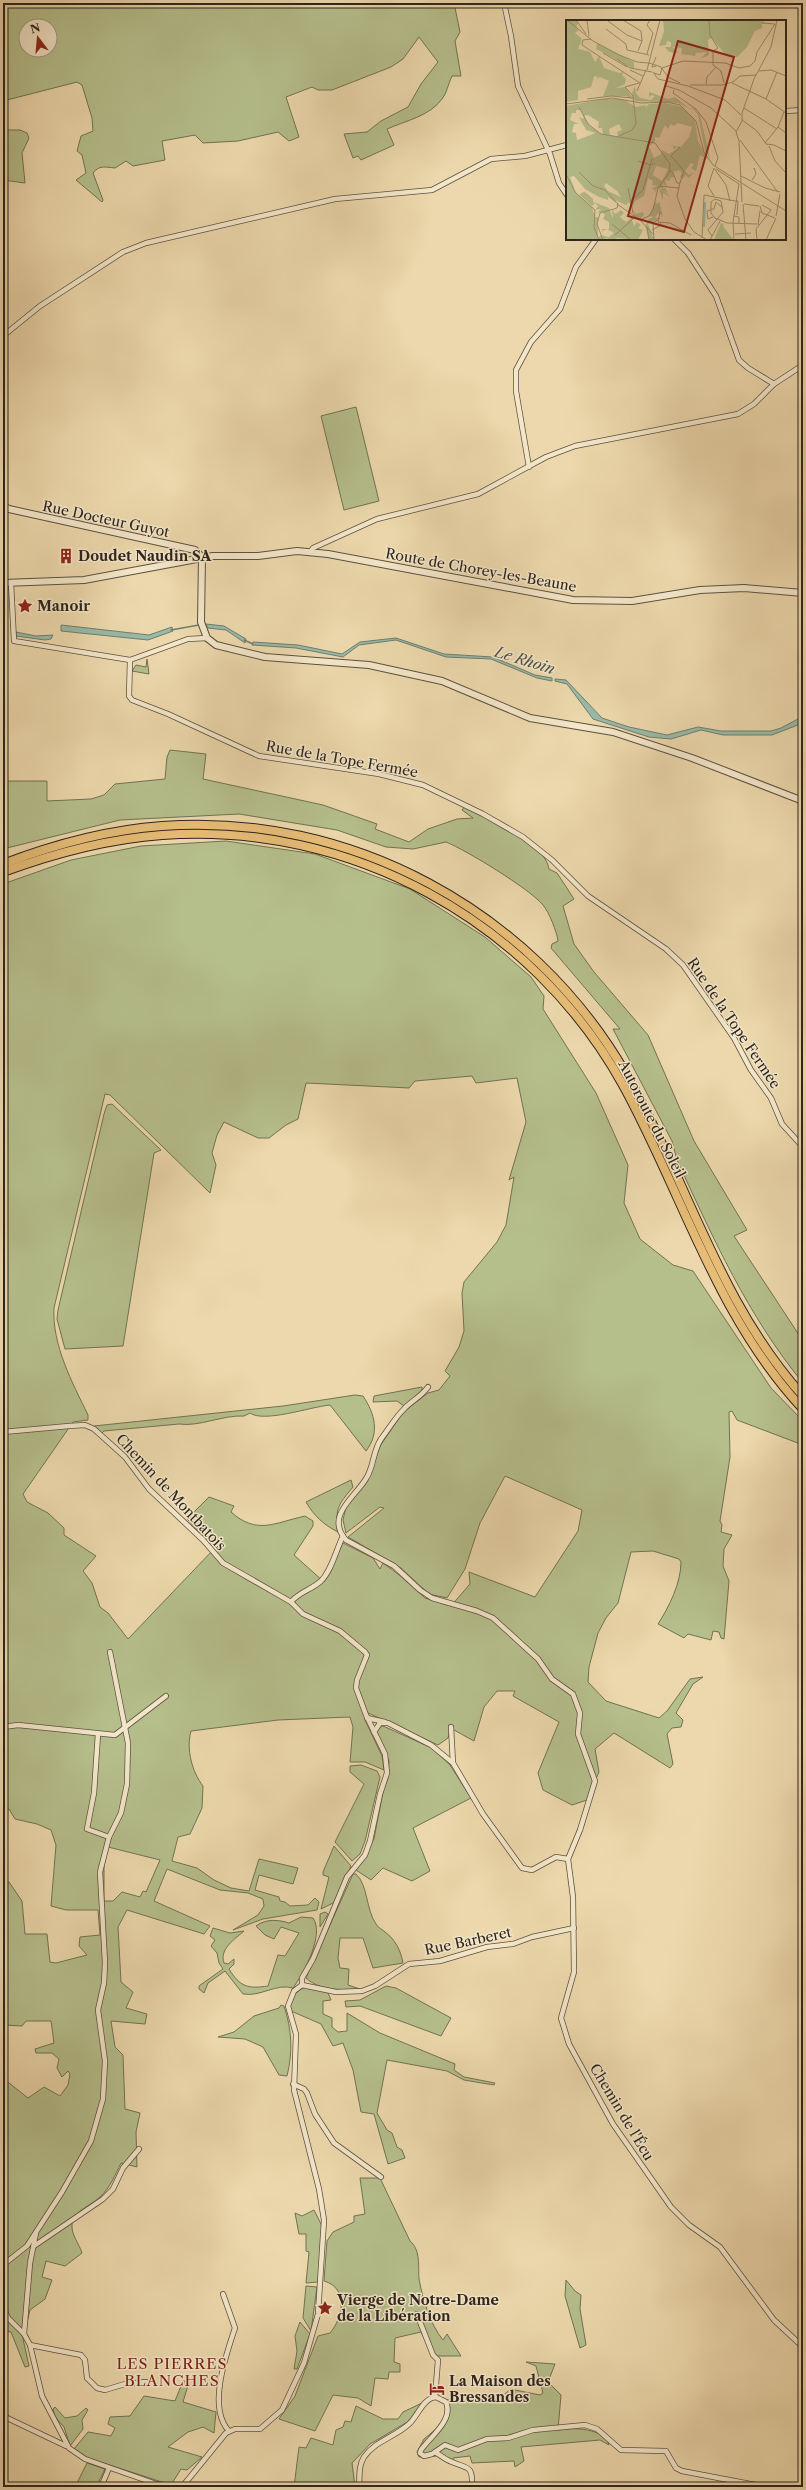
<svg xmlns="http://www.w3.org/2000/svg" width="806" height="2490" font-family="'Libre Caslon Text',serif">
  <rect width="100%" height="100%" fill="#ecd8ac"/>
  <filter id="stains"><feTurbulence type="fractalNoise" baseFrequency=".005" numOctaves="4"/><feColorMatrix values="0 0 0 0 .2 0 0 0 0 .09 0 0 0 0 .02 0 0 0 .5 -.17"/></filter>
  <radialGradient id="worn" r=".72"><stop offset=".6" stop-color="#630" stop-opacity="0"/><stop offset="1" stop-color="#630" stop-opacity=".3"/></radialGradient>
  <g fill="#b5bf8c" stroke="#717254" fill-rule="evenodd">
    <path d="M3,3H454L460,32L455,41L461,76H452C448,84 447,93 442,99C430,116 405,121 387,129L394,145L361,160L358,156L353,158L344,134L367,132L381,121L408,107L421,84L438,62L419,37L403,59L391,67L332,90H318L312,87L286,97L299,137L289,141L278,132L238,141L203,143L195,135L162,141L165,160L133,166L126,161L115,168C105,167 99,165 93,173L103,200L102,202L76,180L86,173L82,155L77,151L81,136L93,131L92,118L82,85L77,82L3,101ZM26,26H50V50H26Z"/>
    <polygon points="3,130 20,130 27,133 29,138 22,153 25,183 3,180"/>
    <polygon points="356,407 379,501 344,510 321,416"/>
    <polygon points="147,659 149,674 132,671 136,665 146,667"/>
    <path d="M170,750L206,754L203,779L323,805L377,824L375,829L409,842L428,829L457,819L473,818L462,810L465,806C487,818 545,842 549,869L557,873L574,899L563,906L574,944L594,972L648,1035L694,1141L747,1230L734,1236L803,1341V1383C748,1316 713,1238 677,1160L672,1141L613,1029H620L551,948L552,944L558,941C557,932 549,912 543,905C530,889 466,850 446,842L413,849L386,847L337,830L239,814L120,820L3,849V781H47V801L91,799L104,795L115,784L165,779L167,757Z"/>
    <path d="M226,841L315,854L410,889L485,937L531,977L544,996L543,1009L596,1093L628,1165L624,1203L640,1239L673,1265L693,1271L771,1388L803,1421V1445L737,1420L732,1411L729,1412L730,1457L720,1521L722,1525L721,1532L732,1535L724,1549L723,1566L729,1581L724,1639L721,1638L719,1632L713,1631L711,1640L688,1634L684,1638L658,1624C669,1607 681,1583 681,1562L679,1559L653,1551L631,1552L618,1603L606,1618L598,1633L589,1667L588,1682L606,1701L659,1718L667,1711L690,1679L703,1677L693,1684L676,1713L683,1720L681,1727L672,1728L667,1734L673,1764L670,1768L614,1733L595,1749L599,1772L587,1800L572,1805L543,1790L538,1773L559,1722L513,1696L515,1691H497L484,1707L474,1741L454,1730L450,1731L448,1738L438,1745L368,1713L365,1720L382,1756L384,1770L365,1762H350L353,1727L350,1717L278,1720L191,1731C186,1749 192,1772 203,1786L202,1808L190,1834L178,1837L172,1861L197,1868L214,1880L231,1888L249,1891L259,1859L298,1868L293,1884L259,1875L255,1890L279,1897L280,1901L285,1902L290,1906L308,1905L315,1898L319,1902L317,1910L263,1919L233,1930L258,1915L264,1906L263,1899L248,1893L220,1890L167,1869L154,1901L210,1926L204,1934L127,1910L118,1927L121,1982L133,1992L126,2008L147,2014L145,2024L111,2021L115,2047L123,2055L125,2109L140,2113L136,2132L137,2167L121,2163C115,2175 110,2188 100,2197C91,2206 73,2211 72,2224C71,2235 79,2243 82,2253L65,2266L46,2261L42,2277L52,2280L45,2299L30,2310L23,2339L29,2366L25,2367L11,2332L7,2331L3,2341V2081L4,2079L28,2098L44,2087L60,2096L68,2085L70,2074L68,2071L62,2077L57,2068L59,2059L52,2053H36L35,2049L54,2043L51,2021H26L22,2026L4,2025L3,2027V1882H9L22,1901L25,1934H47L50,1962L56,1963L87,1955L79,1946L80,1937L100,1935L98,1910H66L51,1906L56,1845L51,1830L37,1824L15,1819L9,1809L3,1811V884L71,860L141,846ZM472,1076L476,1083L517,1078L526,1122L509,1180L514,1177L506,1225L497,1242L464,1282L462,1293L464,1331L459,1347L445,1371L450,1376L439,1390L428,1393L404,1411L380,1446L370,1476L346,1507L343,1520L346,1533L380,1507L384,1508L348,1537L401,1568L429,1594L447,1598L465,1569L480,1523L505,1476L582,1510L578,1531L535,1597L469,1572L470,1584L451,1606L425,1598L398,1574L383,1563L380,1569L373,1558L343,1543L324,1582L294,1555L313,1526V1521L305,1516C274,1523 257,1535 231,1512L234,1506L209,1497L187,1519L214,1549L128,1639L108,1613L100,1607L92,1583L83,1571L96,1556L64,1535V1528L48,1513L27,1502L23,1494L73,1422L88,1420V1415C72,1382 52,1345 54,1308L105,1094L110,1095L210,1193L216,1165L212,1153L217,1135L224,1122L258,1138H269L286,1125L298,1119L306,1083L409,1088L415,1081ZM108,1847L160,1860L146,1892L143,1891L140,1897L122,1892L113,1901H104V1866Z"/>
    <polygon points="112,1104 161,1150 154,1153 123,1346 65,1349 57,1319 58,1310 104,1114 107,1105"/>
    <polygon points="422,1387 422,1391 404,1406 397,1401 373,1402 374,1396"/>
    <path d="M355,1395L363,1396C375,1414 380,1433 366,1451L330,1405C310,1407 264,1423 250,1413L244,1416C222,1415 199,1427 179,1424L104,1431L102,1433L94,1426L283,1406Z"/>
    <path d="M351,1480L353,1487C338,1505 335,1508 338,1532C324,1525 314,1516 306,1502Z"/>
    <polygon points="383,1726 432,1748 450,1765 471,1798 413,1828 430,1871 412,1881 383,1868 371,1880 356,1870 374,1839 383,1792 388,1778 389,1761 377,1733 378,1727"/>
    <polygon points="361,1765 377,1771 380,1777 365,1841 360,1854 352,1861 335,1842 364,1784 350,1772 350,1766"/>
    <polygon points="334,1846 351,1866 335,1902 321,1909 329,1877 323,1875 323,1872"/>
    <path d="M353,1874H356C368,1885 366,1910 376,1924C378,1928 382,1929 385,1932C395,1939 401,1951 403,1963L373,1968L363,1938H340L338,1958L340,1968L349,1969L348,1985L360,1989C342,1990 320,1991 306,1978Z"/>
    <polygon points="325,1912 328,1914 320,1927 320,1914"/>
    <path d="M301,1917L313,1918C325,1935 303,1974 293,1988C276,1983 261,1997 243,1994L225,1971L208,1983L204,1993L199,1989V1986L223,1969L219,1963L217,1953L211,1946L215,1940L210,1936L213,1928L230,1933L244,1931C235,1939 219,1949 224,1963L228,1964L234,1959V1964L229,1969C240,1987 248,1989 268,1986L278,1955L285,1956L299,1933L281,1927L274,1939L265,1935L256,1926C267,1918 279,1920 289,1923Z"/>
    <polygon points="386,1986 396,1988 451,2018 441,2036 360,2006 346,2007 345,2001 360,2000"/>
    <path d="M306,1987L328,1993L331,2000L323,2001V2014L332,2018V2027L338,2032L347,2031V2013L380,2033L455,2064L454,2070L464,2077L495,2083L494,2085L464,2080L447,2071L387,2060L377,2113L387,2130L392,2133L397,2147L402,2150L405,2158L388,2164L374,2114L361,2112L353,2070L343,2043L333,2046L321,2024L291,2011L289,2005C294,1996 296,1990 306,1987Z"/>
    <path d="M281,2005L284,2006C292,2030 293,2052 287,2076L279,2075L263,2047L245,2039L218,2037L234,2032L254,2016L279,2008Z"/>
    <path d="M360,2178H380L410,2241C421,2250 418,2267 419,2279C423,2300 430,2324 443,2340L447,2334L461,2356H433L421,2332L395,2338L394,2362L400,2364V2372H389L388,2379L375,2378L371,2406L358,2398L333,2395L315,2431L279,2419L295,2396L318,2336L330,2333C343,2318 349,2288 324,2281L327,2241L333,2232L354,2222V2216L365,2214Z"/>
    <polygon points="314,2210 322,2226 318,2282 306,2283 309,2252 306,2251 306,2234 299,2234 295,2213 302,2216"/>
    <polygon points="566,2280 575,2291 581,2295 580,2309 586,2345 580,2348 565,2296"/>
    <polygon points="306,2286 317,2287 311,2331 303,2318"/>
    <polygon points="300,2322 310,2334 297,2369 294,2369 297,2351 295,2336"/>
    <path d="M526,2362L555,2364L548,2382L561,2395L558,2430C572,2427 605,2428 609,2445L600,2440L521,2447L524,2461L515,2467L514,2461L472,2463L470,2456L453,2458V2464L437,2456L419,2457L417,2452L424,2439L436,2429H442C449,2419 452,2412 447,2400L468,2401V2396C481,2402 502,2400 510,2389L540,2395L543,2393L536,2366Z"/>
    <polygon points="183,2381 189,2382 183,2402 216,2412 214,2433 203,2427 188,2432 168,2447 202,2457 187,2470 181,2469 171,2485 85,2457 74,2449 88,2432 111,2436 115,2428 108,2424 110,2417 130,2416 144,2396 175,2401"/>
    <polygon points="422,2403 409,2421 370,2444 352,2463 355,2487 294,2487 299,2447 306,2448 311,2438 333,2445 336,2430 343,2427 345,2421 351,2422 356,2406 383,2419 398,2419 403,2412"/>
    <polygon points="55,2407 65,2418 77,2416 86,2408 88,2410 82,2420 83,2429 70,2446 64,2427 55,2417 53,2409"/>
    <polygon points="87,2463 105,2469 96,2487 75,2487"/>
  </g>
  <g fill="#99baa8" stroke="#6e7e70">
    <polygon points="206,624 224,626 246,639 245,643 226,630 208,628"/>
    <polygon points="61,625 149,635 172,627 173,631 148,640 61,631"/>
    <polygon points="16,632 36,636 53,635 51,639 45,640 16,636"/>
    <polygon points="396,638 444,654 493,657 535,675 552,678 552,681 537,678 491,659 446,657 396,640 359,645 343,657 296,648 252,645 253,642 298,645 342,654 360,642"/>
    <polygon points="555,679 566,680 602,718 629,727 667,735 698,727 721,731 771,731 781,728 798,719 803,719 803,723 772,735 723,735 701,730 671,739 649,737 593,719 567,684 555,681"/>
  </g>
  <g fill="none" stroke-linecap="round" stroke-linejoin="round">
    <g stroke="#6e7e70" stroke-width="1.5">
      <polyline points="171,630 199,625"/>
      <polyline points="244,640 253,644"/>
    </g>
    <g stroke="#5d5140" stroke-width="6">
      <g id="minor">
        <polyline points="504,3 511,36 518,86 550,154 559,183 567,195"/>
        <polyline points="785,111 803,110"/>
        <polyline points="674,239 688,253 716,296 739,360 748,368 774,384"/>
        <polyline points="3,336 40,306 123,252 146,243 335,199 432,190 491,159 525,156 567,145"/>
        <polyline points="529,467 516,391 516,370 531,342 560,309 576,267 596,239"/>
        <polyline points="310,552 313,548 377,519 478,494 546,457 575,446 738,414 754,404 774,384 803,365"/>
        <polyline points="11,583 14,641 130,660 188,639 207,638"/>
        <polyline points="130,660 129,696 132,700 168,714 259,756 379,774 423,785 483,814 523,837 552,860 588,896 666,949 683,965 734,1038 751,1070 771,1098 782,1124 803,1147"/>
        <path d="M428,1387C421,1397 411,1401 403,1410C395,1418 388,1430 381,1439C373,1451 374,1465 367,1477C357,1496 324,1515 346,1540L394,1566L420,1590L432,1598L477,1611L493,1618L538,1659L552,1679L573,1694L580,1713L578,1734L595,1781L580,1830L568,1859"/>
        <polyline points="3,1432 69,1426 85,1425 94,1429 125,1457 149,1489 203,1540 223,1563 291,1602 303,1614 340,1631 365,1652 367,1655 357,1680 356,1688 366,1715 385,1754 387,1773 380,1794 370,1841 365,1855 347,1877 313,1959 302,1978 302,1985"/>
        <path d="M291,1602C299,1592 311,1590 321,1581C332,1570 336,1550 343,1536"/>
        <polyline points="367,1718 385,1722"/>
        <polyline points="3,1727 18,1725 115,1735 166,1696"/>
        <polyline points="451,1727 453,1763"/>
        <polyline points="374,1732 380,1723 388,1723 431,1745 453,1763 483,1814 522,1868 532,1870 556,1857 568,1859 573,1897 574,1972 561,2018 569,2044 613,2124 671,2207 689,2225 720,2247 774,2320 803,2347"/>
        <polyline points="98,1734 94,1793 87,1829 109,1837"/>
        <polyline points="302,1985 336,1992 362,1991 375,1986 409,1964 440,1961 487,1947 513,1944 532,1937 574,1928"/>
        <polyline points="293,2084 304,2089 307,2093 315,2114 334,2143 381,2177"/>
        <polyline points="34,2246 103,2199 113,2189 123,2168 139,2149"/>
        <polyline points="3,2265 27,2246 62,2192 91,2141 103,2099 105,2061 98,2010 104,1983 105,1963 100,1872 109,1837 121,1813 127,1784 128,1743 110,1652"/>
        <path d="M223,2294L235,2328C226,2355 207,2408 229,2431"/>
        <polyline points="3,2307 8,2318 24,2334 30,2345 42,2396 69,2448 85,2459 165,2487"/>
        <polyline points="417,2314 433,2355 438,2360 435,2397"/>
        <polyline points="24,2334 30,2263 36,2233"/>
        <polyline points="30,2345 81,2355 85,2360 87,2378 97,2388 105,2390 125,2384 146,2382"/>
        <polyline points="3,2416 66,2446"/>
        <path d="M435,2452C440,2455 446,2460 452,2462C468,2469 473,2465 472,2487"/>
        <polyline points="101,2487 109,2468"/>
        <polyline points="182,2487 226,2433 235,2429 260,2429 282,2410 304,2363 318,2314 324,2220 319,2189 294,2090 296,2034 288,2006 294,1991 302,1985"/>
        <path d="M359,2487C360,2476 358,2467 364,2457C375,2441 395,2437 409,2424C418,2416 423,2398 436,2397L446,2402C454,2420 430,2437 421,2450L420,2453L424,2456L432,2454L445,2445L458,2450L487,2439L508,2438L533,2430L585,2425L597,2429L621,2450L666,2451L676,2468L682,2471L766,2487"/>
      </g>
    </g>
    <g stroke="#5d5140" stroke-width="8">
      <g id="tertiary">
        <polyline points="3,506 9,509 195,550 202,557"/>
        <polyline points="202,557 201,622 207,638 216,645 265,657 369,665 442,681 530,718 613,732 692,758 803,801"/>
        <polyline points="3,583 84,580 213,556 258,556 297,551 328,554 573,600 632,601 700,590 744,588 803,593"/>
      </g>
    </g>
    <g stroke="#2d241c" stroke-width="10">
      <g id="motorway">
        <path d="M3,864C55,844 107,830 162,826C349,812 531,910 625,1072C687,1179 718,1302 803,1396"/>
        <path d="M3,872C55,853 107,839 162,835C350,821 532,921 623,1085C683,1194 716,1316 803,1409"/>
      </g>
    </g>
    <use href="#minor" stroke="#f3e6c9" stroke-width="4.5"/>
    <use href="#tertiary" stroke="#f3e6c9" stroke-width="6"/>
    <use href="#motorway" stroke="#e6bc76" stroke-width="8"/>
  </g>
  <defs>
    <g id="building-bare" transform="scale(1.2)"><path d="M-4-6H4V6H1V3H-1V6H-4ZM-2.5-4.3h1.7v1.8h-1.7ZM.8-4.3h1.7v1.8H.8ZM-2.5-1h1.7V.8h-1.7ZM.8-1h1.7V.8H.8Z" fill="#8f2418" stroke="#f3e6c9" stroke-width="2.5" paint-order="stroke"/></g>
    <g id="sight-bare" transform="scale(1.2)"><path d="M0-6L1.8-2.2L6-1.7L2.9 1.2L3.7 5.4L0 3.3L-3.7 5.4L-2.9 1.2L-6-1.7L-1.8-2.2Z" fill="#8f2418" stroke="#f3e6c9" stroke-width="2.5" paint-order="stroke"/></g>
    <g id="hotel-bare" transform="scale(1.2)"><path d="M-6-4.5h1.5V1H6V5H4.5V3h-9V5H-6ZM-4 0a1.8 1.8 0 1 1 3.6 0ZM.5 0V-2.5h3Q6-2.5 6 0Z" fill="#8f2418" stroke="#f3e6c9" stroke-width="2.5" paint-order="stroke"/></g>
  </defs>
  <g fill-rule="evenodd">
    <use href="#building-bare" x="66" y="556"/>
    <use href="#sight-bare" x="25" y="606"/>
    <use href="#sight-bare" x="325" y="2308"/>
    <use href="#hotel-bare" x="437" y="2389"/>
  </g>
  <g text-anchor="middle" dominant-baseline="central" stroke-width="3" stroke-linejoin="round" paint-order="stroke">
    <g font-size="14" fill="#2d241c" stroke="#f3e6c9">
      <text transform="translate(106 519) rotate(12)">Rue Docteur Guyot</text>
      <text transform="translate(481 570) rotate(10)">Route de Chorey-les-Beaune</text>
      <text transform="translate(342 759) rotate(10)">Rue de la Tope Fermée</text>
      <text transform="translate(734 1023) rotate(56)">Rue de la Tope Fermée</text>
      <text transform="translate(652 1119) rotate(63)">Autoroute du Soleil</text>
      <text transform="translate(171 1492) rotate(47)">Chemin de Montbatois</text>
      <text transform="translate(468 1941) rotate(-12)">Rue Barberet</text>
      <text transform="translate(622 2112) rotate(59)">Chemin de l'Écu</text>
    </g>
    <g font-size="14" font-weight="bold" fill="#2d241c" stroke="#f3e6c9" text-anchor="start">
      <text x="78" y="556">Doudet Naudin SA</text>
      <text x="37" y="606">Manoir</text>
      <text x="337" y="2300">Vierge de Notre-Dame<tspan x="337" dy="16">de la Libération</tspan></text>
      <text x="449" y="2381">La Maison des<tspan x="449" dy="16">Bressandes</tspan></text>
    </g>
    <g font-size="15" font-style="italic" fill="#4d5146" stroke="#f3e6c9">
      <text transform="translate(525 660) rotate(17)">Le Rhoin</text>
    </g>
    <g font-size="15" letter-spacing="1" fill="#7a1f14" stroke="#f3e6c9">
      <text x="172" y="2363">LES PIERRES<tspan x="172" dy="17">BLANCHES</tspan></text>
    </g>
  </g>
  <g transform="translate(566 20)">
    <rect width="220" height="220" fill="#ecd8ac"/>
    <path d="M0,0H10L12,3L10,8L13,10L9,13L16,19L12,29L24,32L29,42L33,36L38,48L53,53L58,52L56,55L60,59L59,64L50,68L59,67L67,79L60,76H37L43,61L34,57L31,59L32,57L28,56L25,67L12,71V80L0,82ZM97,0H194L200,3L196,4V8L189,11L181,27L171,37L158,33L146,18L142,20L143,35L134,39L141,32L130,33L129,36L115,34V37L116,28L107,27L111,31L110,34L102,31L99,27H105V22L101,21L100,25L93,26L98,11ZM31,23L68,42V49L30,29ZM69,66L70,73L74,78L85,80L89,76L85,75L83,78V72L102,79L109,77L123,88H128L134,95L144,139L139,130L132,95L127,89L122,88L112,83L69,81L66,73ZM39,79H56L70,87L80,85L79,88L83,84L99,83L117,87L129,100L132,121L142,140L134,135L130,151L125,148L128,144L125,143L119,151L123,155L126,153H127L123,158L120,155L116,159L114,157L116,153L113,150L107,152L109,157L104,158V161L99,160L101,167L97,164V168H94L95,170L96,168H99L102,173L96,169L105,177L97,173V181L93,169L91,168L90,172L86,168L92,166L86,165L87,161L82,158L78,176L69,181L66,188L63,182L60,185L49,180L50,183L42,177V180L33,177L19,169L8,156L4,157L10,173L26,187L29,197H32V218L35,215L43,217L48,213L41,209L37,211V214L36,209H43V202L37,199L39,195L36,192L31,193L35,189L29,190L32,186L29,183L26,186L14,175L15,173L19,172L27,179V182L43,188L47,199L46,189L49,194L55,190L58,193L54,197L60,202L68,196L67,191L70,194L77,192L78,195L74,199L70,196L66,200L68,206L71,202L75,205L72,208L77,210L72,220L52,218L43,220L41,218L38,220H0V86ZM10,90H15L18,96L22,95L33,102L32,108H36L37,115L24,106L18,97L17,99L13,97L20,110L30,113L11,120L10,113L6,112L8,104H13L4,100L6,93H10ZM112,103L126,107L123,117L115,127L90,123L107,126L108,130L110,127L112,128L103,134L96,130L95,134L88,138L83,126L89,122V117L93,118L99,105L102,109L105,104L108,106ZM53,104L56,110L51,112L52,116H44L43,109ZM90,146L102,149L96,161L87,155ZM40,163L51,171L55,177L42,171L38,166ZM93,181L97,196L92,193L89,198H93L82,204L88,220H83L79,206L83,199L89,197L83,196L89,182L92,184ZM155,203L158,204L157,206L167,219L148,220Z" fill="#b5bf8c" fill-rule="evenodd"/>
    <path fill="none" stroke="#99baa8" stroke-width="2" d="M138,207L139,182"/>
    <path fill="none" stroke="#a09072" stroke-width="1" d="M1,0L27,21L53,35L71,42L83,43M10,0L20,14M21,0L23,16M57,0L75,11L76,21M143,0L144,15L152,28L147,31V45L155,51L158,63M42,1L61,15L76,21L72,31M196,3L209,4M40,9L60,24L61,30L83,35M25,19L17,20L16,25L74,63M37,33L61,47M81,34L87,13L81,5L84,0M90,37L86,47L90,46M51,39L64,48L86,52M83,43L95,47L102,57L114,63M96,48L117,41L159,43L173,48L184,46L189,41L191,32L209,4M64,50L77,56M81,50L94,0M193,51L205,50L220,56M87,52L92,59L122,66L159,80L175,95M88,53L94,55L96,48M101,62L100,66L113,70M166,63L200,79L211,52M140,64L141,57L150,47M124,65H156L167,62L174,56L190,55M108,70L107,73L130,89L140,102L152,138L149,146M113,70L145,88L170,111M71,71L80,50M21,79L45,76L67,78M200,79L220,93M0,84L46,78L75,83L101,82L114,85L130,101L138,132L147,145L220,191M13,87L22,104L35,114L89,123L104,144L103,153L92,168L87,190L83,196L74,200M178,88L211,109M176,100L191,111L200,124L208,125L220,131M212,107L218,92M53,116L66,110L70,104L67,76L59,67L73,63M174,120L211,171M199,123L212,107L220,113M203,126L209,141L220,153M114,127L105,136L118,151L114,163M72,141L85,145L89,143M150,149L173,164L167,202L168,220M103,150L107,153L111,163H114L111,176L119,199L128,212L141,220M13,152L27,166L39,170L52,184L51,188L34,193L31,204M0,154L9,172L29,190L28,207L33,220M175,156L199,168L214,172M186,160L190,154L188,148L189,150M93,166L113,168M62,168L67,193M148,176L142,166L148,148L160,165L164,181M66,180L77,170L86,139M155,181L149,179L145,182V193L149,198L161,203L191,204M169,181H172L171,195M176,182L173,121L170,112L176,101V93L188,59L205,27L211,0M51,184L74,200L87,214M177,184L180,220M178,184L193,186M194,186L196,193L209,198M145,189H148L150,182L157,188M145,190L141,191L142,199L147,197M94,192L92,202L104,203L125,215M168,196L173,197V204M210,196L214,174M31,204L37,220M46,204L65,220M192,205L194,191M81,207L83,220M86,210L95,205L94,203M169,214L185,213M49,215L70,196M146,216L142,210L157,192L155,181M136,218L138,175L169,181M88,220L87,203L94,198M144,220L154,201M191,220L190,209L205,190L196,185M200,220L210,198"/>
    <path fill="#8f2418" fill-opacity="0.15" stroke="#8f2418" stroke-width="2" d="M112,21L168,37L118,212L62,196Z"/>
    <rect width="220" height="220" fill="none" stroke="#2d241c" stroke-width="2"/>
  </g>
  <rect width="806" height="2490" fill="none" stroke="#ecd8ac" stroke-width="16"/>
  <rect x="4" y="4" width="798" height="2482" fill="none" stroke="#2d241c" stroke-width="2"/>
  <rect x="8" y="8" width="790" height="2474" fill="none" stroke="#2d241c"/>
  <g transform="translate(38 38) rotate(344)"><circle r="19" fill="#f3e6c9" stroke="#a49884"/>
  <path d="M0-3L7 15L0 10L-7 15Z" fill="#8f2418"/>
  <text y="-6" font-size="11" font-weight="bold" text-anchor="middle" fill="#2d241c">N</text>
  </g>
  <rect width="100%" height="100%" filter="url(#stains)"/>
  <rect width="100%" height="100%" fill="url(#worn)"/>
</svg>
